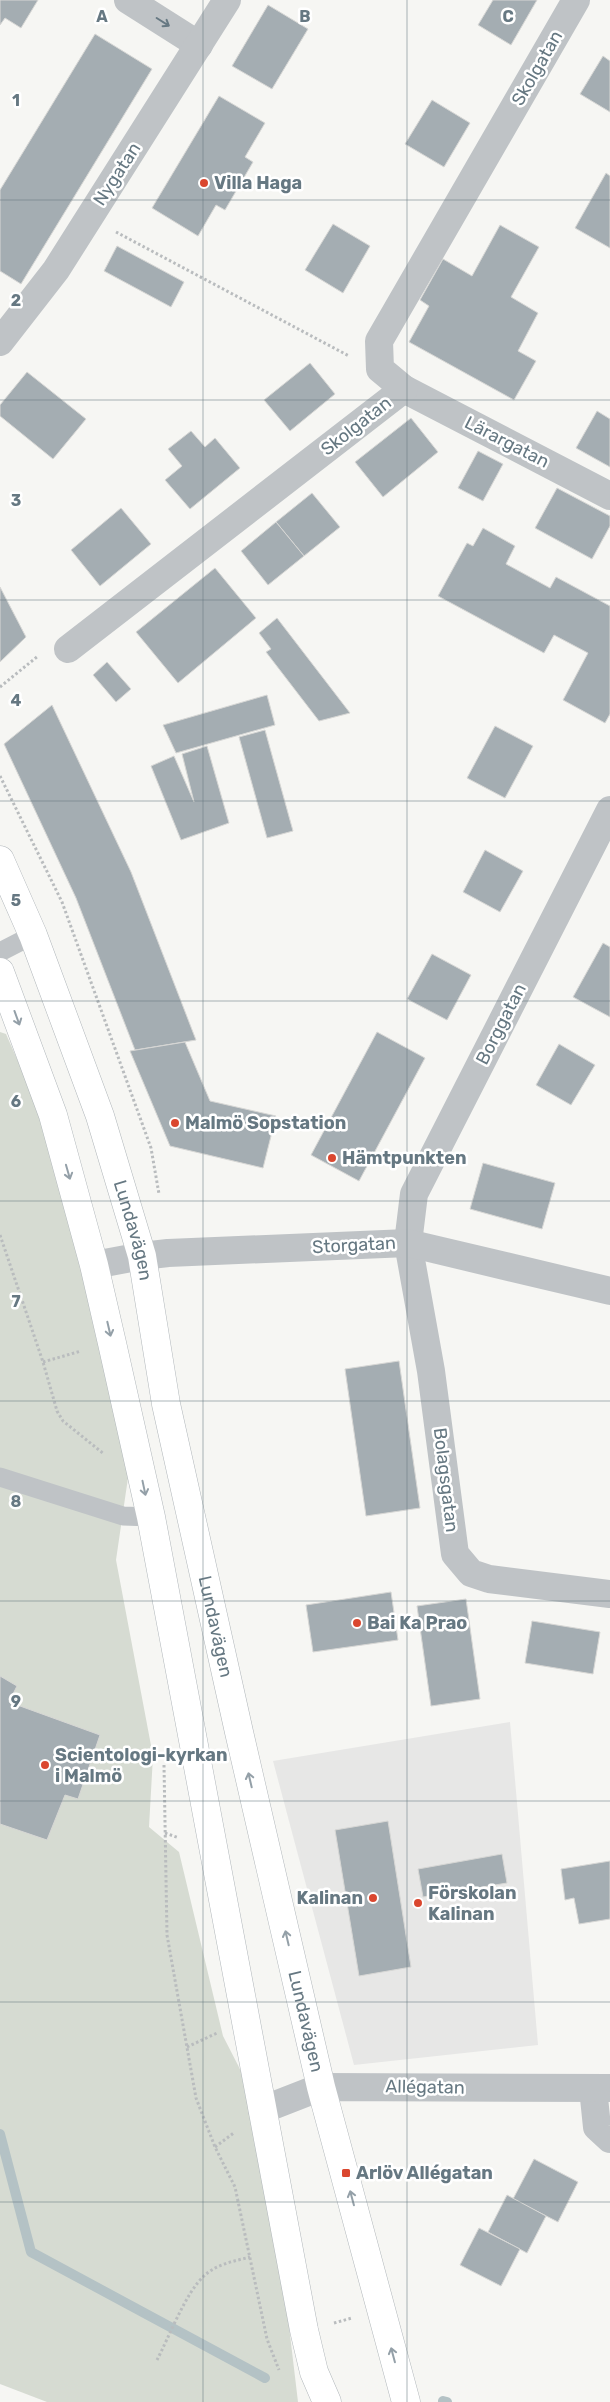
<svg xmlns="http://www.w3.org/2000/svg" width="610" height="2402" font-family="Rubik,sans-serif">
  <rect width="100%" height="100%" fill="#f6f6f3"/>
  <polygon fill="#e7e7e6" points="510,1722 538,2045 354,2065 273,1761"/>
  <polygon fill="#d6dbd2" points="0,1032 6,1034 45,1123 85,1262 129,1471 116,1560 153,1756 149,1827 179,1852 223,2036 244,2077 288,2318 298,2402 47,2402 0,2384"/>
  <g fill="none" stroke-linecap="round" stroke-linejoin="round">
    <g stroke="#b4c2c5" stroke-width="10">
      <polyline points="0,2134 31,2252 265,2378"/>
      <polyline points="443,2401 447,2402"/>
    </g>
  </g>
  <g fill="#a4adb2" stroke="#d7d7d5">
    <polygon points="0,0 38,0 21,28 5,18 0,25"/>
    <polygon points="493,0 537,0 511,45 478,25"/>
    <polygon points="268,5 308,29 272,89 232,66"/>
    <polygon points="95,34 152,69 21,284 0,271 0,190"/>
    <polygon points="603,56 610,61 610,112 580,94"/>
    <polygon points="219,96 265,123 245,157 253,162 225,210 216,205 198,236 152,208"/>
    <polygon points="432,100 470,123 444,167 405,144"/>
    <polygon points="606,173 610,176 610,248 575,228"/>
    <polygon points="333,224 370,246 343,293 305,270"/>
    <polygon points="500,225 539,247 511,297 538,313 518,351 536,361 514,400 409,342 429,306 420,300 443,259 472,276"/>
    <polygon points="117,246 184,282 171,307 104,271"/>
    <polygon points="310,363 335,394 290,431 264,400"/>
    <polygon points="27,372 86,419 53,459 0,416 0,405"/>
    <polygon points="597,411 610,419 610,467 576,448"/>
    <polygon points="411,418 438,452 383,497 355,462"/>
    <polygon points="191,431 205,447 215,438 240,468 190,509 165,480 182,466 168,449"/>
    <polygon points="478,451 503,464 483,501 458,488"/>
    <polygon points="557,488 610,516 610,526 592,559 535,528"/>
    <polygon points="312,493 340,527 304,556 276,522"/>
    <polygon points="121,508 151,544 100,586 71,550"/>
    <polygon points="276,522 304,556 268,585 241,551"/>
    <polygon points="483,528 515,546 506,564 550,588 556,577 610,606 610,714 605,723 563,700 588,653 554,635 544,653 438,596 467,543 473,546"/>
    <polygon points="215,568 256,618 178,683 136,632"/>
    <polygon points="0,587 26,637 0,662"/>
    <polygon points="277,618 350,713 319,721 266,652 271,649 259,633"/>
    <polygon points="107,662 131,689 116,702 93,675"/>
    <polygon points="267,695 275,725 176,753 163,725"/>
    <polygon points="52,705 131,872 196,1040 135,1050 76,898 4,744"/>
    <polygon points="495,726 533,746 505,798 467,778"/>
    <polygon points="265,730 293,831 267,838 239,737"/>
    <polygon points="207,746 229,823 181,840 151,766 174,756 194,802 182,754"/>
    <polygon points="485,850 523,871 500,912 463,892"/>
    <polygon points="603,943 610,947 610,1017 573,997"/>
    <polygon points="432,954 471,975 447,1020 407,999"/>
    <polygon points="377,1032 425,1058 359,1181 311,1155"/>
    <polygon points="185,1042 210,1101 276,1116 263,1168 170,1146 130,1051"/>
    <polygon points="559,1044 595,1065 571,1105 536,1085"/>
    <polygon points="483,1163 555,1183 542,1229 470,1209"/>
    <polygon points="399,1361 420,1508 366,1516 345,1369"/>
    <polygon points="391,1592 398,1640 313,1652 306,1605"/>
    <polygon points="466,1599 480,1699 431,1706 417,1606"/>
    <polygon points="532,1621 600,1632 593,1674 525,1663"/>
    <polygon points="0,1676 17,1686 9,1702 100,1735 78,1799 65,1795 47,1840 0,1824"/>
    <polygon points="388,1821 411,1967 359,1976 335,1830"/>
    <polygon points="502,1854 507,1883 423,1897 418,1869"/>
    <polygon points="610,1861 610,1919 579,1924 574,1898 565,1900 561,1869"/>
    <polygon points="534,2159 578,2182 558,2222 513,2199"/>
    <polygon points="507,2195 546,2216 527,2253 488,2232"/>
    <polygon points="479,2228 520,2249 501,2286 460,2265"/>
  </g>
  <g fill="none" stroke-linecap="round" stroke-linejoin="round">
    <g stroke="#b1b7bb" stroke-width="29">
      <g id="secondary">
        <path id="s1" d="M0,860L33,935L100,1116L142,1256L166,1404L239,1732L321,2087L406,2402"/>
        <polyline points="0,972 53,1115 94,1265 112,1343 151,1517 304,2330 314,2372 327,2402"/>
      </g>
    </g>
    <g stroke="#b9bcbe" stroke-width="3" stroke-dasharray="2.5 2.5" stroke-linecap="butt">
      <polyline points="116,232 349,356"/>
      <polyline points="0,687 38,656"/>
      <polyline points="0,776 62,902 151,1148 159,1194"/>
      <polyline points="0,1235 43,1362 57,1411 63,1421 104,1454"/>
      <polyline points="43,1362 81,1351"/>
      <polyline points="164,1765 167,1935 196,2098 215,2147 235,2187 267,2339 279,2370"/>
      <polyline points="165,1833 179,1838"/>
      <polyline points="187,2047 217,2033"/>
      <polyline points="215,2147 235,2132"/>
      <polyline points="334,2323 352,2318"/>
      <path d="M157,2360C169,2337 186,2292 204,2276C216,2264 235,2261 250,2257"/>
    </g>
    <g stroke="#bfc3c6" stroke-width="19">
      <polyline points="0,952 33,935"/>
      <polyline points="0,1477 123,1516 151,1517"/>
    </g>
    <g stroke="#bfc3c6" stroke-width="28">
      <polyline points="128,0 199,45"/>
      <polyline points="0,342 56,270 227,0"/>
      <polyline points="404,389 610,496"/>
      <polyline points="68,649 404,389 380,369 379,341 576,0"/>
      <polyline points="610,810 414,1194 408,1243 431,1371 455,1554 471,1573 489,1579 610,1594"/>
      <polyline points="94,1265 142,1256 168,1253 408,1243 610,1291"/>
      <polyline points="593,2088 597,2127 610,2139"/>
      <polyline points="262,2110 321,2087 610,2088"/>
    </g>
    <use href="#secondary" stroke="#fff" stroke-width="28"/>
  </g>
  <defs><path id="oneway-shaft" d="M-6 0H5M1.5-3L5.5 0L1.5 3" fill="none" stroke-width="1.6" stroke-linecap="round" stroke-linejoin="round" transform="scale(1.25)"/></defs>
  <use stroke="#667882" href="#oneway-shaft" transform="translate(163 22) rotate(32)"/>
  <g stroke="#94a0a8">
    <use href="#oneway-shaft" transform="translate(17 1018) rotate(70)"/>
    <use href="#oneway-shaft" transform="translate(68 1172) rotate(74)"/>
    <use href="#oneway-shaft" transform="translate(109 1329) rotate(77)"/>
    <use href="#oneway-shaft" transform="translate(144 1488) rotate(78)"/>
    <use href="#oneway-shaft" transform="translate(250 1780) rotate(-103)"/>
    <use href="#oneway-shaft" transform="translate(287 1938) rotate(-103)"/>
    <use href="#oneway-shaft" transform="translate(352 2198) rotate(-105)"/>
    <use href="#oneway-shaft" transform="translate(393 2355) rotate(-105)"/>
  </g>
  <path fill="none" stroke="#667882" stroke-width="1" stroke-opacity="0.55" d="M203,0V2402M407,0V2402M0,200H610M0,400H610M0,600H610M0,801H610M0,1001H610M0,1201H610M0,1401H610M0,1601H610M0,1801H610M0,2002H610M0,2202H610"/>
  <g fill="#da472f" stroke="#fff" stroke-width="2">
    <circle cx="204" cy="183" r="5"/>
    <circle cx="175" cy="1123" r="5"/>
    <circle cx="332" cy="1158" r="5"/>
    <circle cx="357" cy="1623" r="5"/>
    <circle cx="45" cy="1765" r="5"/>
    <circle cx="373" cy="1898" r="5"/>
    <circle cx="418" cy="1903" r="5"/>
    <rect x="341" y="2168" width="10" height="10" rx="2.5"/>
  </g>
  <g text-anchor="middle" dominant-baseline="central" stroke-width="5" stroke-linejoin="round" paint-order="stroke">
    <g font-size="18" fill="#667882" stroke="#fff">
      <text transform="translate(537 68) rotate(-60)">Skolgatan</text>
      <text transform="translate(117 174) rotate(-57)">Nygatan</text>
      <text transform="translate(356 426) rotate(-38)">Skolgatan</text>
      <text transform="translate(507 442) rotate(27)">Lärargatan</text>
      <text transform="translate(501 1024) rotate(-63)">Borggatan</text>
      <text stroke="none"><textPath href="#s1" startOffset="394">Lundavägen</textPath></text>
      <text transform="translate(354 1245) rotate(-3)">Storgatan</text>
      <text transform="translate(446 1480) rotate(83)">Bolagsgatan</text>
      <text stroke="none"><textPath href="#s1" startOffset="799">Lundavägen</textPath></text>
      <text stroke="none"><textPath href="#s1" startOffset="1204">Lundavägen</textPath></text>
      <text transform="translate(425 2087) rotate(1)">Allégatan</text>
    </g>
    <g font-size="18" font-weight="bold" fill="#667882" stroke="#fff" text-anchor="start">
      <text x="214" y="183">Villa Haga</text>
      <text x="185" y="1123">Malmö Sopstation</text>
      <text x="342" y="1158">Hämtpunkten</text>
      <text x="367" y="1623">Bai Ka Prao</text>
      <text x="55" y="1755">Scientologi-kyrkan<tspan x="55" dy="21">i Malmö</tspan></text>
      <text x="428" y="1893">Förskolan<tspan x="428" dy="21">Kalinan</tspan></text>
      <text x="363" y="1898" text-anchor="end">Kalinan</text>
      <text x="356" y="2173">Arlöv Allégatan</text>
    </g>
  </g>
  <g font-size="16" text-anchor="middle" font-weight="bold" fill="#667882" stroke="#fff" stroke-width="5" stroke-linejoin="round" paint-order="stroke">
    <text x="102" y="22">A</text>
    <text x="305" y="22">B</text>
    <text x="508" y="22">C</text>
    <text x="16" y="106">1</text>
    <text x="16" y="306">2</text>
    <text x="16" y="506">3</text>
    <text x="16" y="706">4</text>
    <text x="16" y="906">5</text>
    <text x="16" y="1107">6</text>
    <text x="16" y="1307">7</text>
    <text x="16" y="1507">8</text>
    <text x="16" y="1707">9</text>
  </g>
</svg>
